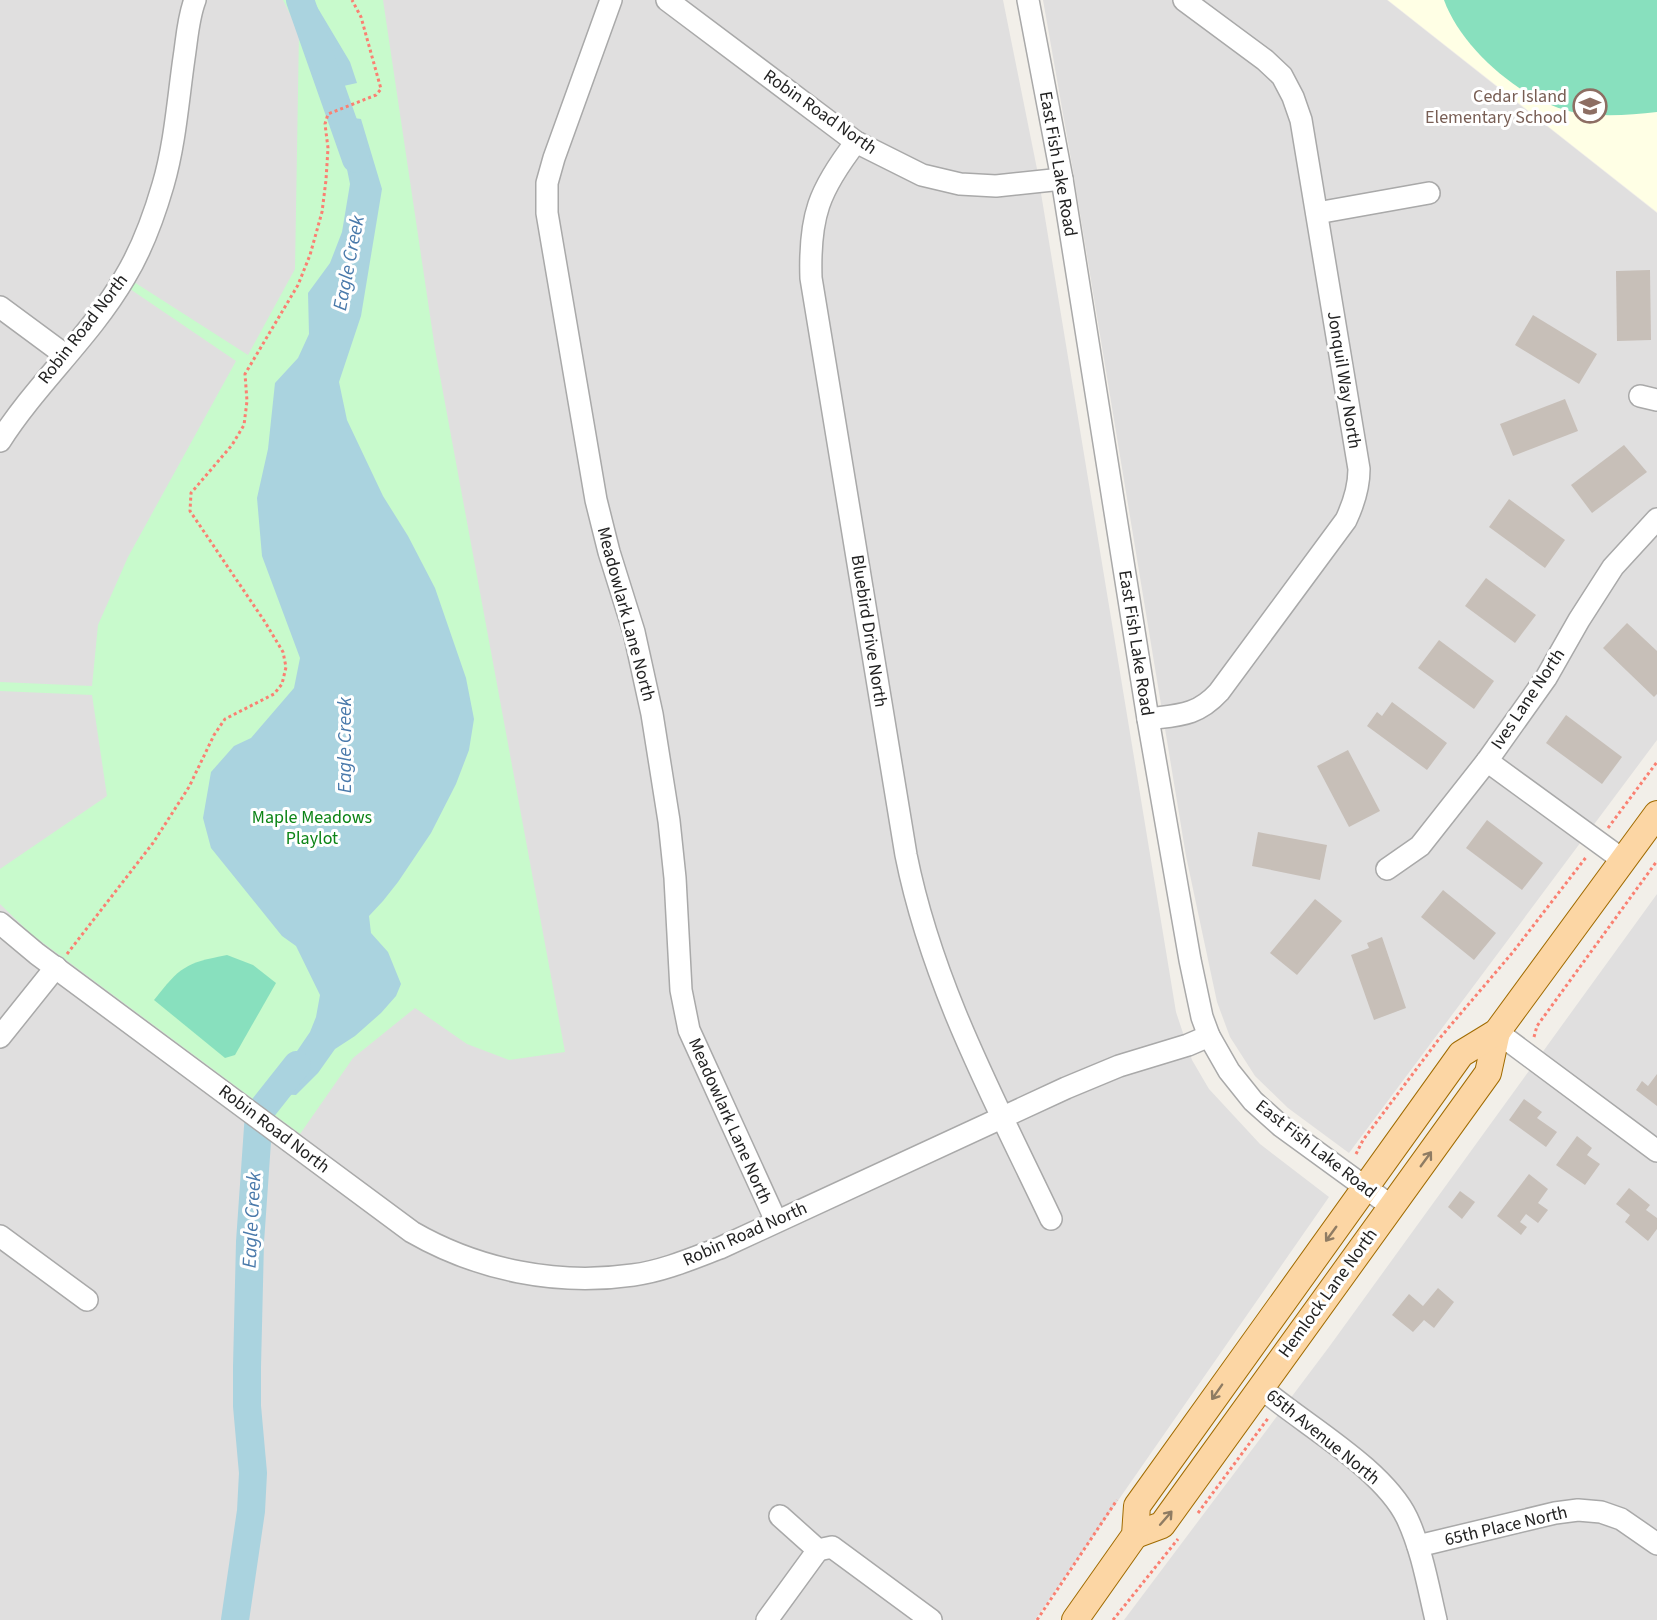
<svg xmlns="http://www.w3.org/2000/svg" width="1657" height="1620" font-family="'Source Sans 3',sans-serif">
  <rect width="100%" height="100%" fill="#f2efe9"/>
  <g fill="#e0dfdf">
    <polygon points="0,0 1003,0 1037,169 1176,1012 1192,1060 1209,1089 1260,1144 1329,1197 1035,1620 0,1620"/>
    <polygon points="1043,0 1387,0 1657,213 1657,740 1349,1153 1288,1108 1255,1076 1230,1037 1217,1002 1186,856 1072,165"/>
    <polygon points="1657,894 1657,1620 1124,1620 1329,1347"/>
  </g>
  <polygon fill="#ffffe5" points="1388,0 1657,0 1657,212"/>
  <polygon fill="#c8facc" points="283,0 383,0 435,349 565,1052 509,1060 467,1044 415,1008 353,1058 300,1134 31,934 0,904 0,869 107,796 92,695 0,691 0,682 92,686 98,625 128,557 236,361 130,289 134,282 248,355 295,269 299,32"/>
  <g fill="#88e0be">
    <path d="M1444,0H1657V112C1631,115 1604,117 1578,113C1525,104 1462,50 1444,0Z"/>
    <path d="M227,955L253,965L276,983L235,1055L225,1058L154,1000C180,967 185,963 227,955Z"/>
  </g>
  <g fill="#aad3df">
    <polygon points="295,0 313,0 350,62 357,83 325,90 306,50 303,17"/>
    <polygon points="354,118 361,119 382,189 361,316 339,382 347,420 383,496 408,536 435,588 466,678 474,719 469,750 456,784 431,833 398,882 383,901 369,916 371,933 388,952 401,984 396,996 381,1013 355,1036 335,1049 318,1073 296,1095 275,1094 275,1074 295,1054 310,1032 316,1017 320,995 296,946 282,936 211,848 203,818 211,772 234,746 251,738 294,688 300,658 262,556 257,498 268,449 275,383 298,358 309,334 308,293 330,263 342,232 350,184 338,125"/>
  </g>
  <g fill="none" stroke-linecap="round" stroke-linejoin="round">
    <g stroke="#aad3df" stroke-width="28">
      <polyline points="300,0 356,159"/>
      <polyline points="235,1620 251,1511 253,1473 247,1406 247,1367 250,1242 259,1113 297,1065"/>
    </g>
  </g>
  <g fill="#c7bfb8">
    <polygon points="1650,270 1651,340 1617,341 1616,271"/>
    <polygon points="1533,315 1597,354 1579,384 1515,345"/>
    <polygon points="1565,399 1578,431 1513,456 1500,424"/>
    <polygon points="1624,445 1647,472 1592,513 1571,485"/>
    <polygon points="1509,499 1565,540 1545,568 1489,527"/>
    <polygon points="1486,578 1536,615 1515,643 1465,606"/>
    <polygon points="1627,623 1657,651 1657,694 1654,697 1603,648"/>
    <polygon points="1439,640 1494,681 1474,709 1418,668"/>
    <polygon points="1392,702 1447,743 1427,770 1367,726 1377,712 1382,716"/>
    <polygon points="1566,715 1622,757 1602,784 1546,743"/>
    <polygon points="1348,750 1380,811 1349,827 1317,766"/>
    <polygon points="1487,820 1543,863 1522,890 1466,848"/>
    <polygon points="1258,832 1327,845 1320,880 1252,866"/>
    <polygon points="1443,890 1496,933 1474,960 1421,917"/>
    <polygon points="1315,899 1342,921 1297,975 1270,953"/>
    <polygon points="1382,937 1406,1008 1374,1020 1351,955 1369,948 1367,943"/>
    <polygon points="1657,1074 1657,1106 1636,1090 1642,1081 1648,1086"/>
    <polygon points="1524,1099 1542,1112 1537,1118 1557,1132 1546,1147 1509,1120"/>
    <polygon points="1577,1136 1592,1148 1587,1155 1600,1164 1585,1185 1556,1165"/>
    <polygon points="1529,1174 1548,1189 1538,1203 1548,1210 1538,1223 1526,1214 1520,1222 1527,1227 1521,1235 1497,1216"/>
    <polygon points="1629,1188 1650,1205 1646,1210 1657,1218 1657,1229 1648,1241 1625,1222 1630,1215 1616,1204"/>
    <polygon points="1460,1191 1475,1202 1462,1219 1448,1207"/>
    <polygon points="1438,1288 1454,1302 1434,1328 1424,1320 1413,1332 1392,1315 1409,1294 1423,1306"/>
  </g>
  <g fill="none" stroke-linecap="round" stroke-linejoin="round">
    <g stroke="#a9a9a9" stroke-width="24">
      <g id="minor">
        <polyline points="611,0 554,158 547,183 547,213 596,500 609,552 634,632 652,714 669,821 675,878 681,990 689,1030 776,1221"/>
        <polyline points="667,0 856,142 922,175 960,184 996,186 1062,179"/>
        <polyline points="1028,0 1062,179 1148,719 1190,960 1202,1017 1209,1036 1229,1071 1253,1101 1281,1126 1391,1206"/>
        <path d="M856,142C819,190 809,216 811,278L906,855C932,985 995,1101 1051,1219"/>
        <polyline points="1317,213 1429,193"/>
        <polyline points="0,307 65,355"/>
        <polyline points="1640,396 1657,400"/>
        <path d="M0,441C37,383 90,337 125,277C142,249 154,216 163,185C175,144 178,100 184,58C187,39 188,18 195,0"/>
        <path d="M1148,719C1179,715 1197,716 1219,692L1346,520C1354,503 1359,488 1359,469L1301,120L1293,97L1282,76L1265,60L1184,0"/>
        <polyline points="1487,761 1623,860"/>
        <polyline points="1387,869 1420,846 1487,761 1546,678 1579,620 1613,567 1657,519"/>
        <path d="M0,923L37,954L412,1232C478,1270 557,1286 633,1275C663,1271 691,1259 720,1248L1066,1088L1119,1066L1188,1045L1209,1036"/>
        <polyline points="1497,1032 1657,1151"/>
        <polyline points="0,1037 56,967"/>
        <polyline points="0,1236 87,1300"/>
        <path d="M1260,1387C1303,1424 1383,1468 1407,1518C1422,1550 1428,1586 1436,1620"/>
        <polyline points="780,1516 818,1550 832,1547 931,1620"/>
        <polyline points="1418,1546 1555,1513 1578,1510 1601,1512 1621,1519 1657,1544"/>
        <polyline points="767,1620 818,1550"/>
      </g>
    </g>
    <g stroke="#a06b00" stroke-width="28">
      <g id="major">
        <polyline points="1135,1535 1162,1525 1488,1073 1497,1032"/>
        <polyline points="1075,1620 1135,1535 1137,1506 1461,1054 1497,1032 1657,814"/>
      </g>
    </g>
    <g stroke="#fa8072" stroke-width="3" stroke-dasharray="3 3" stroke-linecap="butt">
      <polyline points="1608,828 1657,762"/>
      <polyline points="67,954 153,843 189,787 214,735 225,719 274,694 282,684 286,667 283,652 265,622 190,511 191,493 232,445 244,425 247,401 245,374 298,285 310,255 322,212 326,180 328,148 325,124 328,114 376,95 381,89 361,17 352,0"/>
      <polyline points="1534,1037 1537,1026 1657,861"/>
      <polyline points="1356,1154 1363,1140 1439,1039 1513,952 1587,856"/>
      <polyline points="1198,1513 1269,1417"/>
      <polyline points="1037,1620 1117,1500"/>
      <polyline points="1113,1620 1178,1539"/>
    </g>
    <use href="#minor" stroke="#fff" stroke-width="21"/>
    <use href="#major" stroke="#fcd6a4" stroke-width="26"/>
  </g>
  <defs><path id="oneway-shaft" d="M-6 0H5M1.5-3L5.5 0L1.5 3" fill="none" stroke-width="1.6" stroke-linecap="round" stroke-linejoin="round" transform="scale(1.5)"/></defs>
  <g stroke="#8f7c63">
    <use href="#oneway-shaft" transform="translate(1426 1159) rotate(-54)"/>
    <use href="#oneway-shaft" transform="translate(1331 1234) rotate(126)"/>
    <use href="#oneway-shaft" transform="translate(1217 1392) rotate(125)"/>
    <use href="#oneway-shaft" transform="translate(1166 1518) rotate(-49)"/>
  </g>
  <defs>
    <g id="school-ring" transform="scale(1.725)"><circle r="9.5" fill="#fff" stroke="#8d6e63" stroke-width="1.5"/><path d="M0-5L7-2L0 1L-7-2ZM-4 1L0 2.5L4 1V4Q0 6-4 4Z" fill="#8d6e63"/></g>
  </defs>
  <g fill-rule="evenodd">
    <use href="#school-ring" x="1590" y="106"/>
  </g>
  <g text-anchor="middle" dominant-baseline="central" stroke-width="6" stroke-linejoin="round" paint-order="stroke">
    <g font-size="18" fill="#785e54" stroke="#fff" text-anchor="end">
      <text x="1567" y="96">Cedar Island<tspan x="1567" dy="21">Elementary School</tspan></text>
    </g>
    <g font-size="18" fill="#222" stroke="#fff">
      <text transform="translate(820 112) rotate(35)">Robin Road North</text>
      <text transform="translate(1058 164) rotate(80)">East Fish Lake Road</text>
      <text transform="translate(83 329) rotate(-52)">Robin Road North</text>
      <text transform="translate(1344 380) rotate(81)">Jonquil Way North</text>
      <text transform="translate(626 614) rotate(75)">Meadowlark Lane North</text>
      <text transform="translate(869 631) rotate(81)">Bluebird Drive North</text>
      <text transform="translate(1136 643) rotate(81)">East Fish Lake Road</text>
      <text transform="translate(1528 699) rotate(-56)">Ives Lane North</text>
      <text transform="translate(730 1121) rotate(66)">Meadowlark Lane North</text>
      <text transform="translate(274 1129) rotate(37)">Robin Road North</text>
      <text transform="translate(1316 1149) rotate(38)">East Fish Lake Road</text>
      <text transform="translate(745 1234) rotate(-24)">Robin Road North</text>
      <text transform="translate(1328 1293) rotate(-54)">Hemlock Lane North</text>
      <text transform="translate(1323 1437) rotate(39)">65th Avenue North</text>
      <text transform="translate(1506 1526) rotate(-13)">65th Place North</text>
    </g>
    <g font-size="18" fill="#0c8416" stroke="#fff">
      <text x="312" y="817">Maple Meadows<tspan x="312" dy="21">Playlot</tspan></text>
    </g>
    <g font-size="20" font-style="italic" fill="#4a7aab" stroke="#fff">
      <text transform="translate(349 263) rotate(-79)">Eagle Creek</text>
      <text transform="translate(345 745) rotate(-90)">Eagle Creek</text>
      <text transform="translate(252 1220) rotate(-87)">Eagle Creek</text>
    </g>
  </g>
</svg>
